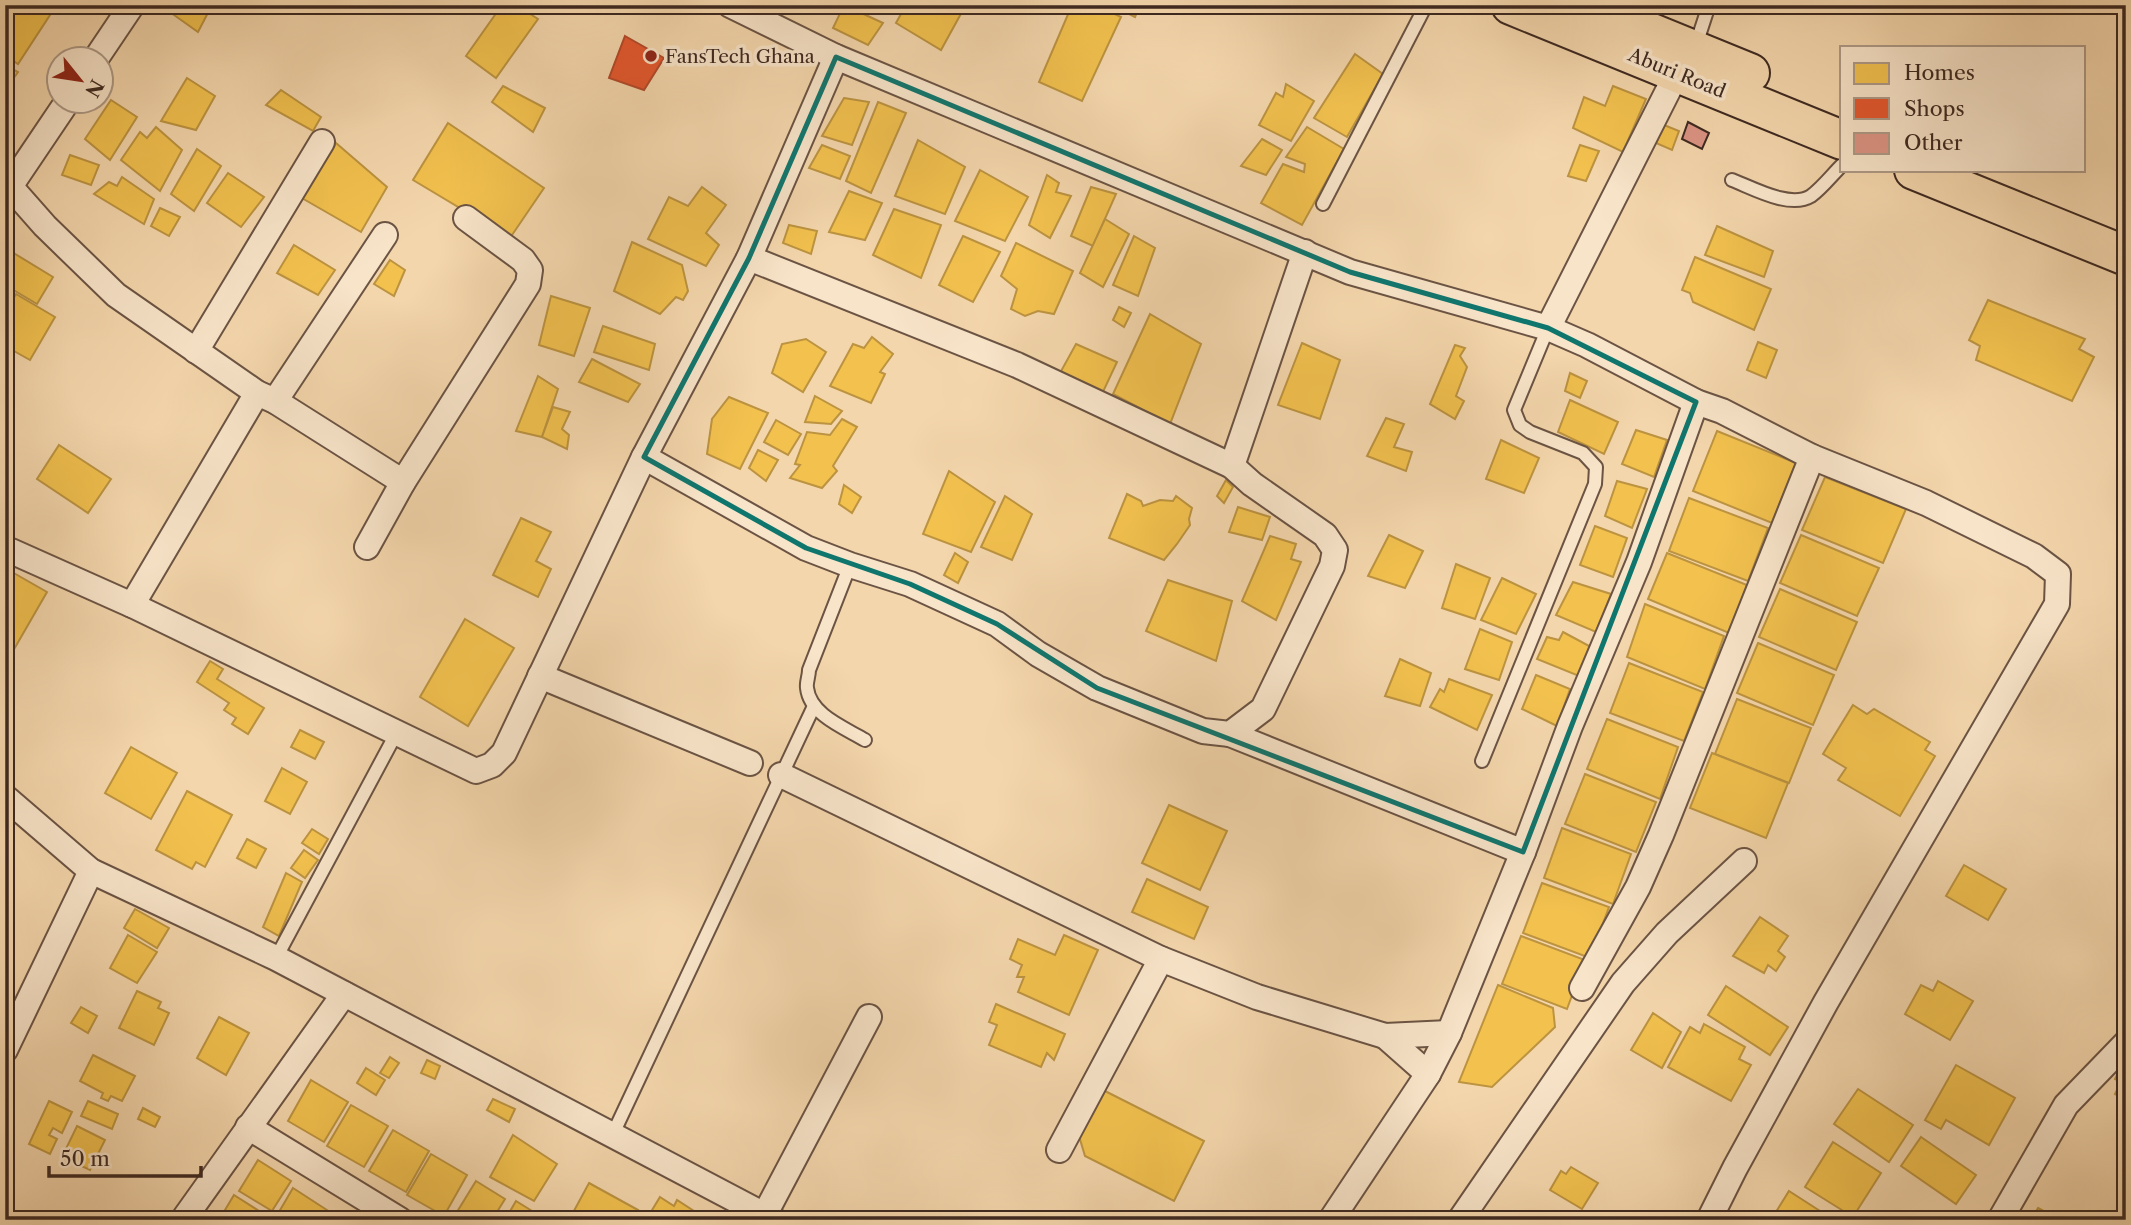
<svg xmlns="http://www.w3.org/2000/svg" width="2131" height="1225" font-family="'Libre Caslon Text',serif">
  <rect width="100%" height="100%" fill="#f4d6ac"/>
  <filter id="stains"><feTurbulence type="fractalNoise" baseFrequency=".00286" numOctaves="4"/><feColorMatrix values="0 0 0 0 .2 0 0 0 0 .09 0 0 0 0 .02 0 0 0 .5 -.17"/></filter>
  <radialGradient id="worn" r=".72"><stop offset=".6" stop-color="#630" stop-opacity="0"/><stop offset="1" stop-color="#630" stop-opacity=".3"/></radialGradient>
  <g fill="#f2c14e" stroke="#bc9340" stroke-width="2">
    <polygon points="5,5 34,5 50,15 18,64 5,55"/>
    <polygon points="179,5 212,5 198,32 174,15"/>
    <polygon points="502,5 516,5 538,19 496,78 466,56"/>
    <polygon points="844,5 883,23 868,45 833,28"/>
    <polygon points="906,5 955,5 963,10 941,50 896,23"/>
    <polygon points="1072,5 1096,5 1121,17 1082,101 1039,82"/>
    <polygon points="1112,5 1140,5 1135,17"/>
    <polygon points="1355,54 1383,74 1347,137 1314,118"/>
    <polygon points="5,65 18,72 5,90"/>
    <polygon points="187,78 215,96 196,130 161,121"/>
    <polygon points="1286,84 1314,101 1291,141 1259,125 1276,93 1283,97"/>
    <polygon points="503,86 545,108 533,132 492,102"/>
    <polygon points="1613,86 1646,99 1623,152 1573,128 1584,97 1605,106"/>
    <polygon points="281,90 321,117 313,131 266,105"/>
    <polygon points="844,98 869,102 852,145 822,136"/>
    <polygon points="111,100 137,117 110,160 85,139"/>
    <polygon points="878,102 906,113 871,193 846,181"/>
    <polygon points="448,123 544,188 510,238 413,180"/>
    <polygon points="1664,125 1679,131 1672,150 1656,143"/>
    <polygon points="156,127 182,150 160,191 121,160 140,132 147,138"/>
    <polygon points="1307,127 1344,149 1302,225 1261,203 1283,164 1304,172 1305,164 1286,157"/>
    <polygon points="1262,139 1282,150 1266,175 1241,166"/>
    <polygon points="918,140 965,167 945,214 895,196"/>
    <polygon points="336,143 387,187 361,232 300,197"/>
    <polygon points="822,145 850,156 840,179 809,168"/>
    <polygon points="1580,145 1599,151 1586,181 1568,176"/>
    <polygon points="197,149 221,166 194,211 171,194"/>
    <polygon points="70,155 99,165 91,185 62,175"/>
    <polygon points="980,170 1028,197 1005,241 955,221"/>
    <polygon points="228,173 264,197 241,227 207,203"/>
    <polygon points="1047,175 1059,183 1056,192 1071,196 1050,238 1029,225"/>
    <polygon points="122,177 154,199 144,224 94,194 109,182 117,186"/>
    <polygon points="702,187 726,205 706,233 719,245 706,266 648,239 669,197 688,206"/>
    <polygon points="1091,187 1116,194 1093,246 1071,236"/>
    <polygon points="849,191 882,203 865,240 829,232"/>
    <polygon points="160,208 180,217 169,236 151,226"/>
    <polygon points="894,209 941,225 921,278 873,255"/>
    <polygon points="1105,219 1129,234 1103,287 1080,273"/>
    <polygon points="789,225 817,231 811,254 783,243"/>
    <polygon points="1717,226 1773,251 1764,277 1705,255"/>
    <polygon points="963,236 1000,252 973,302 939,285"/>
    <polygon points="1134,236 1155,248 1138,296 1113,285"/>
    <polygon points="632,242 682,265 688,291 683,300 676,297 660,314 614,291"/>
    <polygon points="1016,243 1073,271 1054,314 1038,311 1025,316 1011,309 1017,289 1001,276"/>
    <polygon points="294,245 335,270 318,295 277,273"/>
    <polygon points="7,249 53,277 37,304 5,285"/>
    <polygon points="1695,257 1771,289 1754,330 1693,302 1690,293 1682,290"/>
    <polygon points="390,260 405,270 394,296 374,284"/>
    <polygon points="16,294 55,317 30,360 5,346 5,304 9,306"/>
    <polygon points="551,296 590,308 574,356 539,345"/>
    <polygon points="1988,300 2085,339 2079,349 2094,357 2072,401 1976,360 1980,346 1969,340"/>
    <polygon points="1119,307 1131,313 1124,327 1113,320"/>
    <polygon points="1150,314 1201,344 1170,424 1113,394"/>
    <polygon points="603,326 655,344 649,370 594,352"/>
    <polygon points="872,337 893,354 880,372 885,374 871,403 830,386 853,344 864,348"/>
    <polygon points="806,339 826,352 803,392 772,373 782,344"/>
    <polygon points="1758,342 1777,350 1766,378 1747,370"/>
    <polygon points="1302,343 1340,360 1320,419 1278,405"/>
    <polygon points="1076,344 1117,362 1102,394 1060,373"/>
    <polygon points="1455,345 1465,348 1460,356 1467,367 1456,396 1464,401 1455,419 1430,404"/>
    <polygon points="592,359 640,384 628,402 579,382"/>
    <polygon points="1570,373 1587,381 1580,398 1565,391"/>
    <polygon points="538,376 558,389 542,437 516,431"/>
    <polygon points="815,396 842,411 831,424 805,422"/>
    <polygon points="729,397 768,413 740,469 707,454 712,419"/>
    <polygon points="1570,400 1618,422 1604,454 1558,432"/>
    <polygon points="553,407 570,412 562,429 569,435 567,449 542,437"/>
    <polygon points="1386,418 1404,424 1394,447 1412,452 1406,471 1367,456"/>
    <polygon points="842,419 857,427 833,466 837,471 822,488 790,478 800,465 795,464 807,432 830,435"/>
    <polygon points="776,420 801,434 788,455 764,442"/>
    <polygon points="1636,430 1667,440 1654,477 1622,464"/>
    <polygon points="1717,431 1796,463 1772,523 1693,491"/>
    <polygon points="1501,440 1539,458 1524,493 1486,479"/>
    <polygon points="59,445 111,479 88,513 37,479"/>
    <polygon points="758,450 778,460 766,481 749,468"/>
    <polygon points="949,471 995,502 971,552 923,534"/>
    <polygon points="1825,477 1906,509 1883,563 1802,530"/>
    <polygon points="1226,480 1233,487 1224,503 1217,496"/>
    <polygon points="1617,481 1647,489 1632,528 1605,516"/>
    <polygon points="844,485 861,497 852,513 839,504"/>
    <polygon points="1127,494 1141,501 1143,506 1160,500 1173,501 1176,496 1192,508 1189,519 1190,525 1177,544 1164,560 1109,538"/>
    <polygon points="1005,496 1032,514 1012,560 981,547"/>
    <polygon points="1689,498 1768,528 1748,581 1669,551"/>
    <polygon points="1238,507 1270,517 1262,540 1229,532"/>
    <polygon points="521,518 551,532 536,561 551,569 538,597 493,575"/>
    <polygon points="1595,526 1627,538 1613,577 1580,565"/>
    <polygon points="1389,535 1423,551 1405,588 1368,576"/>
    <polygon points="1801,535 1879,568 1857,616 1780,583"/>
    <polygon points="1270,536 1296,544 1291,559 1301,562 1276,620 1242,601"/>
    <polygon points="955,553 968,562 958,583 944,575"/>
    <polygon points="1667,553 1747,585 1729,633 1648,599"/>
    <polygon points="1456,564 1490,578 1475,619 1442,608"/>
    <polygon points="5,568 47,592 9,658 5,656"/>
    <polygon points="1502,578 1536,594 1516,634 1481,620"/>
    <polygon points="1168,580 1232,601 1216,661 1146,631"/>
    <polygon points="1573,582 1611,594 1596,632 1556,615"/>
    <polygon points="1780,589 1857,622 1836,670 1759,637"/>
    <polygon points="1645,604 1724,636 1705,689 1627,657"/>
    <polygon points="465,619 514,648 468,726 420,697"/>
    <polygon points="1480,629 1512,642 1499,680 1465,669"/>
    <polygon points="1563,632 1591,647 1579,676 1537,659 1547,637 1559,640"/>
    <polygon points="1758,643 1834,675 1813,725 1737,693"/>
    <polygon points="1400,659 1431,673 1420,706 1385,696"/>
    <polygon points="210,661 223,669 217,679 264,708 248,734 232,724 236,718 224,710 229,703 197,682"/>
    <polygon points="1629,663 1703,692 1684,741 1610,713"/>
    <polygon points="1536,675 1570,689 1557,726 1522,709"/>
    <polygon points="1449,679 1492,695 1477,730 1430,707 1440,689 1444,692"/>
    <polygon points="1737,699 1811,728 1789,783 1715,754"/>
    <polygon points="1853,705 1867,714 1874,709 1930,742 1925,750 1935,756 1900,816 1838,780 1846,768 1823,754"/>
    <polygon points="1607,719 1678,747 1660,799 1587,769"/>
    <polygon points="300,730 324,742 315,759 291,747"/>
    <polygon points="131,747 177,773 151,819 105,793"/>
    <polygon points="1712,753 1788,783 1766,838 1690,808"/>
    <polygon points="282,768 307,782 290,814 265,801"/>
    <polygon points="1585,774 1656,802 1636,852 1565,824"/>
    <polygon points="187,791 232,815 205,867 196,862 192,869 156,850"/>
    <polygon points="1169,805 1227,831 1200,890 1142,863"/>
    <polygon points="1562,828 1631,854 1613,904 1544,878"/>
    <polygon points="312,829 328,839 319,854 302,843"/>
    <polygon points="247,839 266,849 256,868 237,858"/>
    <polygon points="304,850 318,860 305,878 291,868"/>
    <polygon points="1964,865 2006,889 1988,920 1946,896"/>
    <polygon points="286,873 302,882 279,936 263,927"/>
    <polygon points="1147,879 1208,907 1194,939 1132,912"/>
    <polygon points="1542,883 1609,907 1590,958 1523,933"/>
    <polygon points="135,909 169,928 157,948 124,928"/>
    <polygon points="1760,917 1788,936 1778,951 1785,957 1776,971 1768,965 1764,973 1733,956"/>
    <polygon points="128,935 157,952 137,983 110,968"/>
    <polygon points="1064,935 1098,950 1069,1015 1018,992 1024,977 1017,977 1022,965 1010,959 1018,939 1055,955"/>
    <polygon points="1521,936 1585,960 1567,1009 1502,984"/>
    <polygon points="1938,981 1973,1001 1950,1040 1905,1014 1921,985 1933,991"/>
    <polygon points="1498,985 1553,1008 1555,1027 1492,1087 1459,1082"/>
    <polygon points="1726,986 1788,1027 1770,1055 1708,1015"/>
    <polygon points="137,991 161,1002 158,1008 169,1013 154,1045 119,1028"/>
    <polygon points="996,1004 1065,1034 1054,1060 1047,1053 1041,1067 989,1045 997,1025 989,1022"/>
    <polygon points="81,1007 97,1016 88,1033 71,1023"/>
    <polygon points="1653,1013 1681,1032 1662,1068 1631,1050"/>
    <polygon points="219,1017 249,1033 226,1075 197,1058"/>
    <polygon points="1704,1024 1745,1047 1739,1059 1751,1065 1731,1101 1668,1067 1690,1027 1700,1033"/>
    <polygon points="93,1055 135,1076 122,1101 111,1096 108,1101 101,1098 103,1093 80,1081"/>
    <polygon points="390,1057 399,1063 389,1078 380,1073"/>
    <polygon points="2125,1059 2126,1060 2126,1100 2115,1094 2121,1082 2115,1079"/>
    <polygon points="427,1060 440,1066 435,1079 421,1073"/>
    <polygon points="1956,1065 2015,1098 1989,1145 1946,1120 1941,1129 1925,1120"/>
    <polygon points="366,1068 385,1080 376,1095 357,1083"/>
    <polygon points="311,1080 348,1102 324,1142 288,1121"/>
    <polygon points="1858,1089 1913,1125 1889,1162 1834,1124"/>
    <polygon points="1103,1090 1204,1141 1174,1201 1085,1156 1079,1136"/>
    <polygon points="493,1099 515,1109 509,1122 487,1110"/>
    <polygon points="49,1101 72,1112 62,1133 53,1128 49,1135 57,1139 50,1154 29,1144"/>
    <polygon points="88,1101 118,1114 112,1129 81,1116"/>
    <polygon points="351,1105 388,1126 364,1167 327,1146"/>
    <polygon points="143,1108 160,1117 155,1127 138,1119"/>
    <polygon points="77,1126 105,1140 90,1170 62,1157"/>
    <polygon points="393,1130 429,1151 406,1192 369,1171"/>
    <polygon points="513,1135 557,1164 534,1201 490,1177"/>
    <polygon points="1921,1137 1976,1175 1956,1204 1901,1166"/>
    <polygon points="1833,1142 1881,1173 1853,1217 1805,1187"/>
    <polygon points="431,1154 467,1175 444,1216 407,1195"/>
    <polygon points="258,1160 291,1181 272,1211 239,1191"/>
    <polygon points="1571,1167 1598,1183 1582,1209 1550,1190 1561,1171 1566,1174"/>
    <polygon points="476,1181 505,1199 492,1220 452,1220"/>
    <polygon points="589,1183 638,1210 632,1220 569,1220"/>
    <polygon points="293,1188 330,1212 325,1220 282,1220 276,1217"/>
    <polygon points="1789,1191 1834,1220 1771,1220"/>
    <polygon points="234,1195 267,1216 265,1220 219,1220"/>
    <polygon points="660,1197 674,1206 677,1200 697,1213 694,1217 699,1220 646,1220"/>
    <polygon points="516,1201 545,1219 545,1220 505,1220"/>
    <polygon points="2038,1208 2060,1220 2031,1220"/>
  </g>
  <polygon fill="#e4572e" stroke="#b2492a" stroke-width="2" points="625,36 664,58 644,90 609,78"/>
  <polygon fill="#dc9484" stroke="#3d2921" stroke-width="2" points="1688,122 1709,133 1702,149 1682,139"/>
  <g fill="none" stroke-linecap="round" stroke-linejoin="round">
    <g stroke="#6b5444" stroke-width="16">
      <g id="service">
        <polyline points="1695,48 1709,5"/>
        <path d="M1732,180C1753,188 1790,209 1811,196C1822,188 1832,175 1842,165"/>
        <polyline points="1323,204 1426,5"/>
        <path d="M850,565L809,670C809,676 806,683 807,688C810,715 845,728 865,740"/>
        <polyline points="1482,761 1595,484 1596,467 1583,453 1530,432 1520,425 1514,410 1548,328"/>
        <polyline points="276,958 397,732"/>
        <polyline points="612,1136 814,706"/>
      </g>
    </g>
    <g stroke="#6b5444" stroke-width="28">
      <g id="minor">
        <polyline points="730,5 836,57 1350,272 1548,328 1587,345 1696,402 1722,411 1812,457 1926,503 2034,556 2058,574 2057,604 1826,1002 1735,1168 1709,1220"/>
        <polyline points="95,60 132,5"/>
        <polyline points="9,188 15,192 45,226 116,295 257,393 275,401 403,482"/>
        <polyline points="5,194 67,102"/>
        <polyline points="1548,328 1677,73"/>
        <polyline points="196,351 322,142"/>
        <polyline points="275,401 385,235"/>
        <polyline points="644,457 806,548 850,565 910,584 997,624 1038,654 1097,688 1203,731 1230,734 1263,709 1332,566 1335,550 1325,535 1252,484 1232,466 1017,365 749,258"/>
        <polyline points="1232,466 1305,252"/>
        <polyline points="367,547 403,482 528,284 530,270 523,260 466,218"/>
        <polyline points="5,551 11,551 132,605 476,771 492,765 504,753 644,457 749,258 836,57"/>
        <polyline points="132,605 257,393"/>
        <polyline points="540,676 750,763"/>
        <polyline points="1230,734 1523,852"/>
        <polyline points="781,775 1161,959 1257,997 1385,1036 1449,1033"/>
        <polyline points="5,797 91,871 276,958 774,1220"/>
        <polyline points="1582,988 1638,887 1661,835 1812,457"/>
        <polyline points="1385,1036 1428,1074"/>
        <polyline points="5,1050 91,871"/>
        <polyline points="248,1127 400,1220"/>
        <polyline points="1059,1150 1161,959"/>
        <polyline points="765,1214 869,1017"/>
        <polyline points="183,1220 344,994"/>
        <polyline points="1331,1220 1428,1074 1449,1033 1523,852 1570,726 1639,562 1696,402"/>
        <polyline points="1460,1220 1623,983 1667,933 1744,861"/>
        <polyline points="2000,1220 2066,1105 2126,1043"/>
      </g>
    </g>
    <g stroke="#3d2921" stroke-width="42">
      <g id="trunk">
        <polyline points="1511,5 1842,140"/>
        <polyline points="1583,5 1750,73"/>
        <polyline points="1914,170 2126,256"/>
      </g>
    </g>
    <use href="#service" stroke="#f8e4c9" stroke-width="12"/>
    <use href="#minor" stroke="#f8e4c9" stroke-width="24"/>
    <use href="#trunk" stroke="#f4d6ac" stroke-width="38"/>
  </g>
  <path fill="none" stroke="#0f766e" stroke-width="5" stroke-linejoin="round" d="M836,57L1350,272L1548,328L1696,402L1523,852L1097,688L997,624L910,584L806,548L644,457L749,258Z"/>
  <circle fill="#8f2418" stroke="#f8e4c9" stroke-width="2.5" cx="651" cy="56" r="7"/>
  <g text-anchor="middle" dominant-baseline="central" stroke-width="7" stroke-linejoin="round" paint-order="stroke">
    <g font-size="19" fill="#3d2921" stroke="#f8e4c9" text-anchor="start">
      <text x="665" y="56">FansTech Ghana</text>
    </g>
    <g font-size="19" fill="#3d2921" stroke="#f8e4c9">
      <text transform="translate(1677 73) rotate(22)">Aburi Road</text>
    </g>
  </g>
  <rect width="2131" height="1225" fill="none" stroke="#f4d6ac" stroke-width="28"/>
  <rect x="7" y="7" width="2117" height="1211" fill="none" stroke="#3d2921" stroke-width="3.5"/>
  <rect x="14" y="14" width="2103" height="1197" fill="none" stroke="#3d2921" stroke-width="2"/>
  <rect x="1840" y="46" width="245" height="126" fill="#f8e4c9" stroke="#ad9986" stroke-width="2"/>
  <rect x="1854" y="63" width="35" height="21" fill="#f2c14e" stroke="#ad9986" stroke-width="2"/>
  <text x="1904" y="80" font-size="21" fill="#3d2921">Homes</text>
  <rect x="1854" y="98" width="35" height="21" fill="#e4572e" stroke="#ad9986" stroke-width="2"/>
  <text x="1904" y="116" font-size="21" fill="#3d2921">Shops</text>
  <rect x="1854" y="133" width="35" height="21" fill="#dc9484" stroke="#ad9986" stroke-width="2"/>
  <text x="1904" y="150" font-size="21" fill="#3d2921">Other</text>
  <g transform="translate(80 80) rotate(120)"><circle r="33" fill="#f8e4c9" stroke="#ad9986" stroke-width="2"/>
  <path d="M0-5L12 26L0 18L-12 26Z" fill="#8f2418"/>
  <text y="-10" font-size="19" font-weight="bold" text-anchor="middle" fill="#3d2921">N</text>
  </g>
  <path d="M49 1166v10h152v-10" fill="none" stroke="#3d2921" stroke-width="3.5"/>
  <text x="60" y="1166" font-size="21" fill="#3d2921" stroke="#f8e4c9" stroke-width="5" paint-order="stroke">50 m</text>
  <rect width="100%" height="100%" filter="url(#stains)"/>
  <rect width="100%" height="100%" fill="url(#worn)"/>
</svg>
